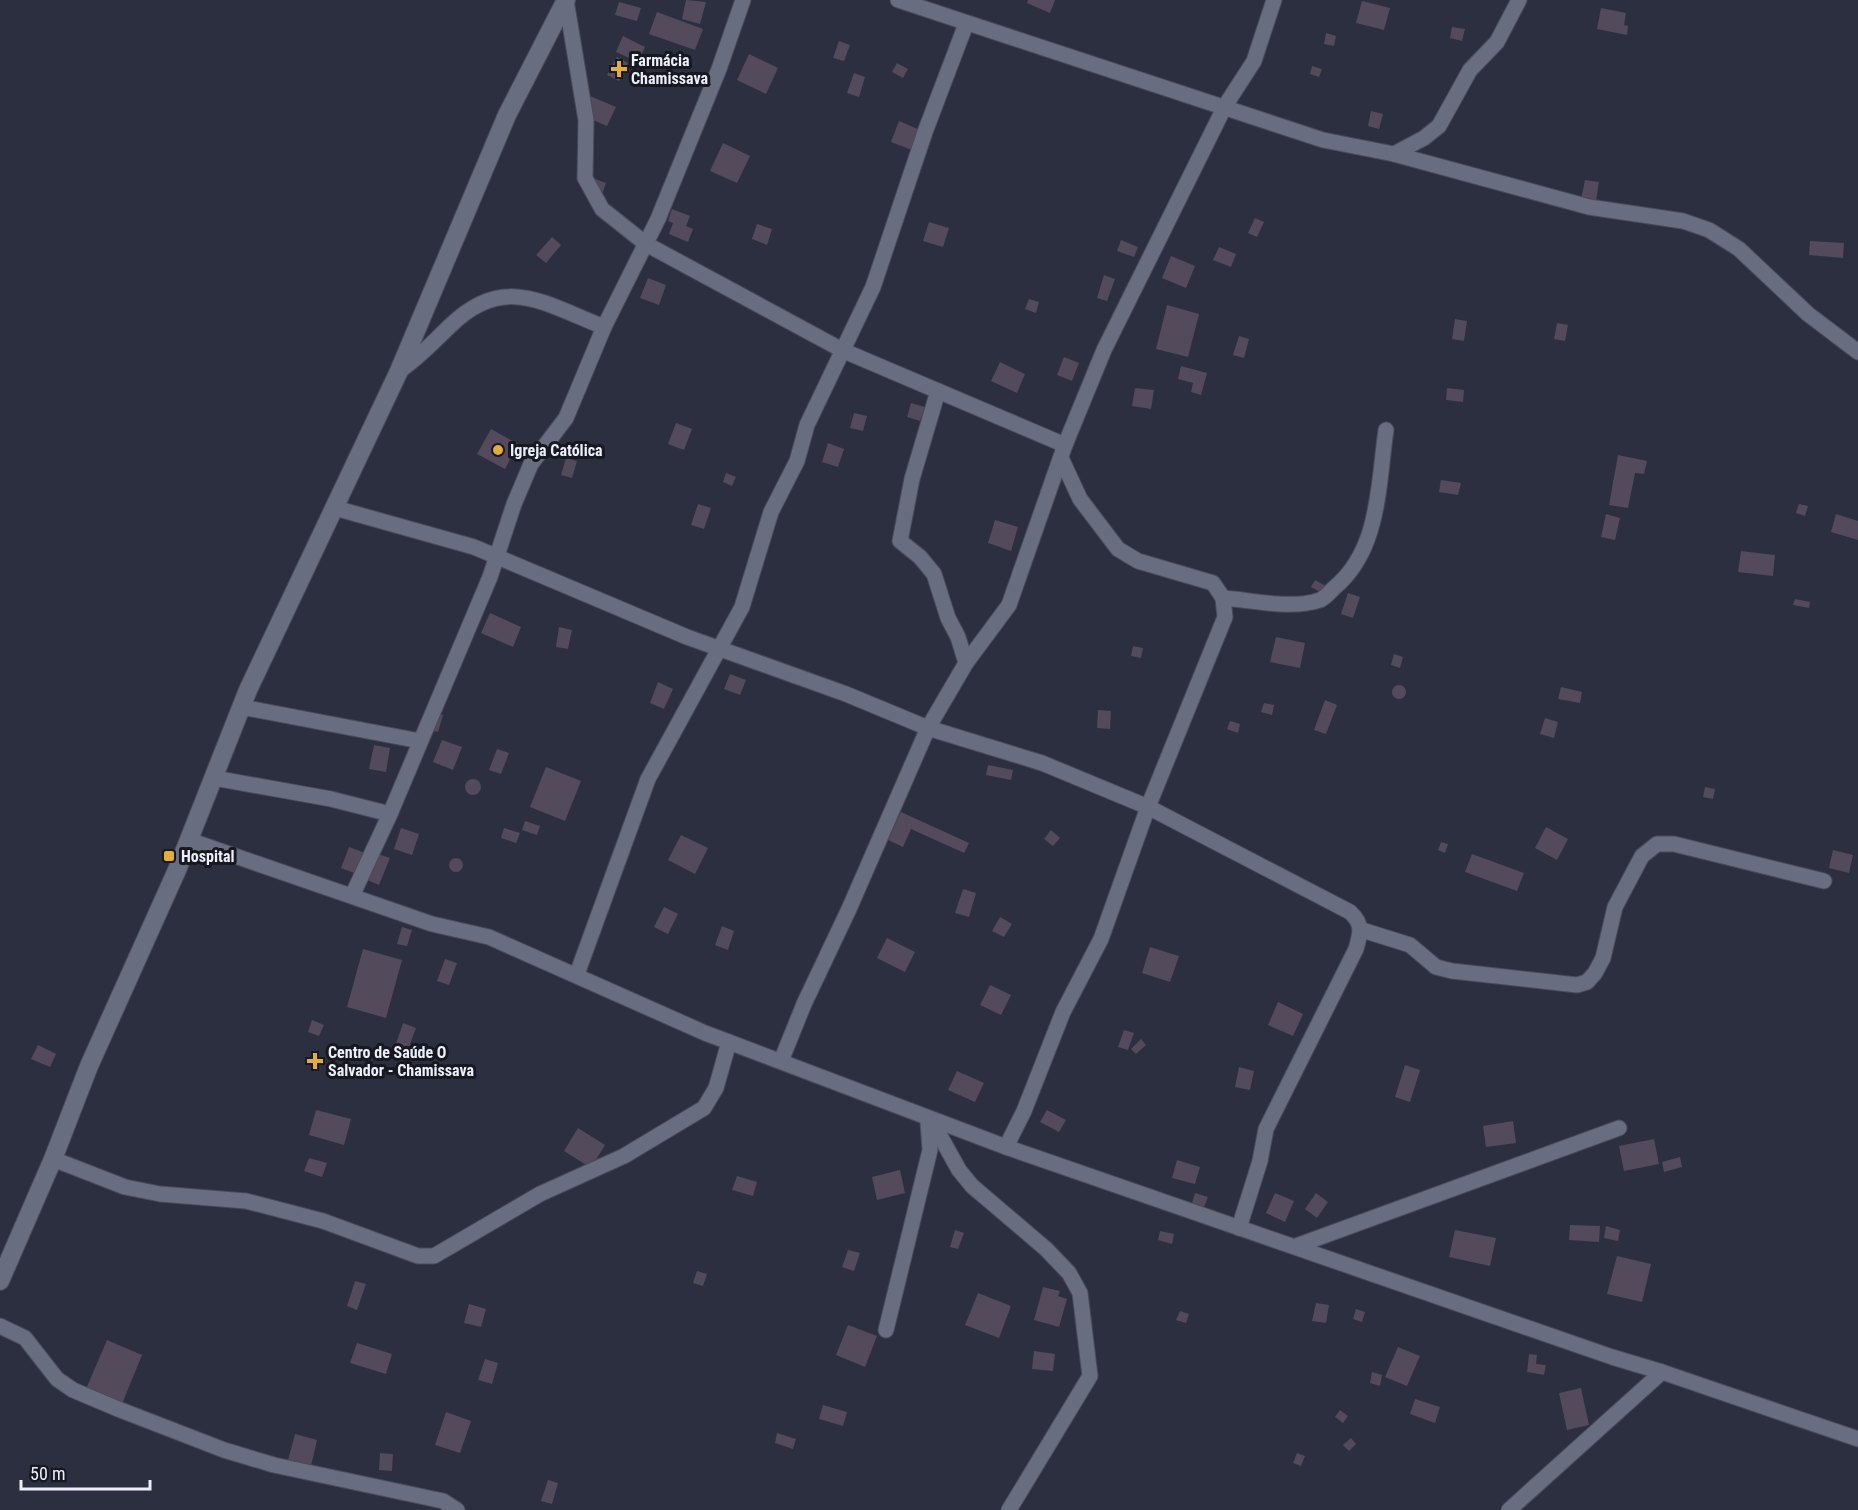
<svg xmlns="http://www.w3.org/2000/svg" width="1858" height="1510" font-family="'Roboto Condensed',sans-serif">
  <rect width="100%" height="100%" fill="#2c2f40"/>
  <g fill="#534a5b">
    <polygon points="686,0 706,2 700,24 682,19"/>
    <polygon points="1028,0 1055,0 1050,13 1027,3"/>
    <polygon points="1362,1 1390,8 1384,30 1356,23"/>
    <polygon points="619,2 641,8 637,21 615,15"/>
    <polygon points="1601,8 1626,13 1624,25 1628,26 1627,35 1597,29"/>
    <polygon points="657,12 703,29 695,50 649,34"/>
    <polygon points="1452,27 1465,29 1462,41 1450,38"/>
    <polygon points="1326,33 1336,36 1334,46 1324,44"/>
    <polygon points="623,36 645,47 638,62 616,52"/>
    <polygon points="839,41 850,45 844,61 833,58"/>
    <polygon points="749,54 778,68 766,94 737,80"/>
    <polygon points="617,57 628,63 619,81 607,75"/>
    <polygon points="897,63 908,69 903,78 892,72"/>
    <polygon points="1312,66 1322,69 1319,77 1310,74"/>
    <polygon points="854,73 865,77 859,97 847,93"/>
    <polygon points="590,96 616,107 607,126 581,115"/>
    <polygon points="1371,111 1383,114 1379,129 1368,126"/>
    <polygon points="899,121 920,130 912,150 891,142"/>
    <polygon points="723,143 750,156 737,183 710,171"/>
    <polygon points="593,178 606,183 601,197"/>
    <polygon points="1585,180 1599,182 1596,201 1581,199"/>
    <polygon points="672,209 690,216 686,226 693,229 688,242 669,234 673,223 668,221"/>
    <polygon points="1255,218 1264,222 1257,237 1248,233"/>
    <polygon points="929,222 949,228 943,247 923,241"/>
    <polygon points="757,224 772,229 767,245 752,239"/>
    <polygon points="552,237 561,245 546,263 536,255"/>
    <polygon points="1121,240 1138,247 1134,257 1117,251"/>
    <polygon points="1810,241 1844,243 1843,258 1809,255"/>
    <polygon points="1219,247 1236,254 1231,267 1213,260"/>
    <polygon points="1171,256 1195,266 1186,288 1162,278"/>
    <polygon points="1104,275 1115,279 1107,301 1097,298"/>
    <polygon points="648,278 666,285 659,305 640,298"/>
    <polygon points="1029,299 1039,302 1036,313 1025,309"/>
    <polygon points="1167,305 1199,314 1188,357 1156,349"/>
    <polygon points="1455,319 1467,321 1464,341 1452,339"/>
    <polygon points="1557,323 1568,325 1565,341 1554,339"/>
    <polygon points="1239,336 1249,339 1244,358 1233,355"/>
    <polygon points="1064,357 1079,363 1072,381 1057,375"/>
    <polygon points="1000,362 1025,374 1017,393 991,381"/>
    <polygon points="1181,366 1207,373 1201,395 1191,392 1193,383 1178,379"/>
    <polygon points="1135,388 1154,390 1151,409 1132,406"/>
    <polygon points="1447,388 1464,390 1463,402 1446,400"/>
    <polygon points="911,403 925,407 920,421 907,417"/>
    <polygon points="854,413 867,416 863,431 850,428"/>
    <polygon points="676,423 692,429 684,450 668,444"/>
    <polygon points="491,429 518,444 505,469 477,454"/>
    <polygon points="828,443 844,449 838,467 822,462"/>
    <polygon points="1618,455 1647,461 1644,474 1635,473 1628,508 1609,505"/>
    <polygon points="566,458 577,461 572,478 561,475"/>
    <polygon points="726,473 736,477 732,486 723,482"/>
    <polygon points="1441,480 1461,483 1458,495 1439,492"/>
    <polygon points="698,504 711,508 704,529 691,525"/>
    <polygon points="1799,504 1808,506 1805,516 1796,513"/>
    <polygon points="1606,514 1620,518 1615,540 1601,537"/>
    <polygon points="1836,514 1858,521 1858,540 1831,532"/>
    <polygon points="995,520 1018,527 1011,551 988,543"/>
    <polygon points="1741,551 1775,555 1773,576 1738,572"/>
    <polygon points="1315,580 1326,586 1322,593 1311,587"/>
    <polygon points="1348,593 1360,597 1353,618 1341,614"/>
    <polygon points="1795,599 1810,602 1809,608 1793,605"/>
    <polygon points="490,613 521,627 513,647 481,633"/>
    <polygon points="559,627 572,630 568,649 556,647"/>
    <polygon points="1276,637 1305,643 1300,668 1270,662"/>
    <polygon points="1133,646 1143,648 1141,658 1131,656"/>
    <polygon points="1394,654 1403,657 1400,668 1391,665"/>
    <polygon points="730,674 746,680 740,695 724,689"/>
    <polygon points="658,682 673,689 664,709 650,703"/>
    <circle cx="1399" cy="692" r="7"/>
    <polygon points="1561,687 1582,692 1580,703 1558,699"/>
    <polygon points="1325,700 1337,705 1326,734 1314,730"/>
    <polygon points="1264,703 1274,705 1272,715 1261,712"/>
    <polygon points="1098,710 1111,711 1110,729 1097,728"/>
    <polygon points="434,713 443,715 438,732 429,730"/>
    <polygon points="1545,718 1558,722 1554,738 1540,734"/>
    <polygon points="1230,721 1240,724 1238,733 1227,729"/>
    <polygon points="442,740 462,747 453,770 433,762"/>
    <polygon points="374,745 390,748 386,772 369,769"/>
    <polygon points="497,749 509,753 501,774 489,770"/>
    <polygon points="988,765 1013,770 1011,780 986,775"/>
    <polygon points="546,767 581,781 565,821 530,807"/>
    <circle cx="473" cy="787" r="8"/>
    <polygon points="1705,787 1715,789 1713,799 1703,797"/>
    <polygon points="901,812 969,843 964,853 911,829 903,847 888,840"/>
    <polygon points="525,821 540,826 537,835 522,830"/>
    <polygon points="1546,827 1568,839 1557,860 1535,848"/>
    <polygon points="401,828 419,834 412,855 394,849"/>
    <polygon points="504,828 520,833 516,843 501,838"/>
    <polygon points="1051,830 1060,838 1053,846 1044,839"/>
    <polygon points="681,835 708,848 695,874 668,860"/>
    <polygon points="1441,842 1448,844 1445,853 1438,850"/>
    <polygon points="349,847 365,853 357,874 341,868"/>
    <polygon points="1833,850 1853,855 1849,873 1829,868"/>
    <polygon points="375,853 390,858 379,885 365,879"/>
    <polygon points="1472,854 1524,873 1517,891 1465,872"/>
    <circle cx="456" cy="865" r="7"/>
    <polygon points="963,889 976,893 969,917 955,913"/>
    <polygon points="664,907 678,914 668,934 654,927"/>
    <polygon points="1000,917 1012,924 1004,937 992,931"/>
    <polygon points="722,926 734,931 728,950 715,945"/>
    <polygon points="402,927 412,930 407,946 397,944"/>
    <polygon points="887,938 915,952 905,972 877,958"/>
    <polygon points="1150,947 1179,956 1170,982 1142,973"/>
    <polygon points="363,949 402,960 386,1018 347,1007"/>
    <polygon points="445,959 457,963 449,985 437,981"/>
    <polygon points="990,985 1011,995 1001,1015 980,1005"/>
    <polygon points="1278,1002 1303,1014 1293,1036 1268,1025"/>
    <polygon points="312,1020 324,1025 319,1036 308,1032"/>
    <polygon points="403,1023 416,1028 407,1052 395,1047"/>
    <polygon points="1124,1030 1134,1033 1128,1050 1118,1047"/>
    <polygon points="1141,1039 1146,1045 1136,1054 1131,1049"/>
    <polygon points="38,1045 56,1054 50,1067 31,1059"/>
    <polygon points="1405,1065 1420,1070 1410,1102 1395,1097"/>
    <polygon points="1239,1067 1254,1071 1250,1090 1235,1087"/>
    <polygon points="957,1071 984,1083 975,1102 948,1090"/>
    <polygon points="316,1110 351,1119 344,1145 309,1135"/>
    <polygon points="1047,1110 1066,1120 1059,1132 1040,1122"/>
    <polygon points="1513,1121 1516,1143 1486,1147 1483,1126"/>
    <polygon points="578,1128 605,1145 591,1168 564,1151"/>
    <polygon points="1654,1139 1659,1164 1624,1171 1619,1146"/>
    <polygon points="1680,1157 1682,1167 1664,1172 1662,1162"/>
    <polygon points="309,1158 327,1163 322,1177 304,1171"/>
    <polygon points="1177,1160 1200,1167 1195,1184 1172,1178"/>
    <polygon points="900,1170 905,1193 877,1200 872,1177"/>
    <polygon points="737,1176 757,1182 753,1196 732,1190"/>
    <polygon points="1195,1193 1208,1197 1204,1207 1192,1203"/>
    <polygon points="1275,1193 1294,1201 1285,1222 1266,1213"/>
    <polygon points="1316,1193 1328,1202 1317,1218 1305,1209"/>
    <polygon points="1570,1225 1600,1226 1599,1242 1569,1240"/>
    <polygon points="1606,1226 1620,1230 1618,1241 1604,1238"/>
    <polygon points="955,1230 964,1233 958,1249 950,1247"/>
    <polygon points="1455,1230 1496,1238 1490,1266 1449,1257"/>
    <polygon points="1160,1231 1174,1234 1172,1244 1158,1240"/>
    <polygon points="848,1250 860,1253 854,1271 842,1267"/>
    <polygon points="1617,1256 1651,1264 1642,1302 1607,1294"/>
    <polygon points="697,1271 707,1274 703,1286 693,1283"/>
    <polygon points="355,1281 366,1284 357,1310 347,1306"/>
    <polygon points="1043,1287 1060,1291 1058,1296 1067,1299 1059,1327 1034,1320"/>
    <polygon points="978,1293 1011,1306 999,1338 965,1325"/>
    <polygon points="1316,1303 1329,1305 1326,1323 1312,1321"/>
    <polygon points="469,1304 486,1309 481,1327 464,1323"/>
    <polygon points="1356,1309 1365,1312 1362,1322 1353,1319"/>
    <polygon points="1180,1311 1189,1314 1186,1323 1176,1320"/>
    <polygon points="848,1325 877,1336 865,1367 836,1355"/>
    <polygon points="107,1340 142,1355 122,1404 86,1389"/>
    <polygon points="357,1343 392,1354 386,1374 350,1363"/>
    <polygon points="1398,1347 1420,1356 1407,1386 1385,1377"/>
    <polygon points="1034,1351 1055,1354 1053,1371 1032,1369"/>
    <polygon points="1529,1354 1537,1355 1536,1364 1546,1365 1544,1375 1527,1372"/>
    <polygon points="485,1359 498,1363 492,1384 478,1380"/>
    <polygon points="1372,1372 1382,1375 1380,1386 1370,1383"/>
    <polygon points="1581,1388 1589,1425 1567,1430 1559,1393"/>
    <polygon points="1415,1399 1440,1407 1435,1423 1410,1414"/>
    <polygon points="823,1405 847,1412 843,1426 819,1419"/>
    <polygon points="1340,1410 1348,1416 1343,1423 1335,1417"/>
    <polygon points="446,1412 471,1421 460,1453 435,1445"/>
    <polygon points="777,1433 796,1439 793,1449 775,1443"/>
    <polygon points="295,1434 317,1440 311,1466 288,1460"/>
    <polygon points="1351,1438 1356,1444 1349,1451 1343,1445"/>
    <polygon points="380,1453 393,1454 392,1471 379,1470"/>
    <polygon points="1297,1453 1305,1456 1301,1466 1293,1463"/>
    <polygon points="548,1480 558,1483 552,1504 541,1501"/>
  </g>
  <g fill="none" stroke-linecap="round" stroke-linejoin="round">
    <g stroke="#494b59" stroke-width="17">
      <g id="street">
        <polyline points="566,0 586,120 585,178 602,209 646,244 844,351 1065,445"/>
        <polyline points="898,0 1323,140 1394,154 1589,207 1683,221 1709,230 1739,249 1808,314 1858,352"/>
        <polyline points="1394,154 1424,138 1439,126 1470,70 1497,42 1519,0"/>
        <path d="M399,371C419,358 433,342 451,325C504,273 545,304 604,327"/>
        <polyline points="938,391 912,479 900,541 920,557 934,574 948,618 958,637 966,663"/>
        <path d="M335,508L474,547L687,637L846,694L928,728L1042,763L1148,807L1350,912C1363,924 1361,932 1356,949L1266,1129L1260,1161L1239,1228"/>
        <path d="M1223,598C1253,600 1291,610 1320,600C1325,598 1330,592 1334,588C1380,550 1378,485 1386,430"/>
        <polyline points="241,707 420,741"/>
        <polyline points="214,778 331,799 390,814"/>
        <polyline points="189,840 432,924 489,937 705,1033 1006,1147 1612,1357 1662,1372 1858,1439"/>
        <polyline points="352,896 390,814 490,577 514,504 531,464 566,418 604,327 658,219 719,69 743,0"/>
        <polyline points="1362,930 1410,945 1436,967 1452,971 1577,985 1587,982 1595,973 1603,958 1615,907 1642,856 1657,844 1674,844 1824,881"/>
        <polyline points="577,974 648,779 742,607 771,512 797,461 807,425 873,287 925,132 966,24"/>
        <polyline points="781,1061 804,1004 849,909 928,728 966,663 1009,605 1065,445 1104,350 1225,106 1254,61 1274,0"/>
        <polyline points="930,1131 939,1134 959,1170 972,1186 1046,1249 1069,1273 1080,1293 1090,1376 1009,1510"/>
        <polyline points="1006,1147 1024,1111 1063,1012 1101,939 1148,807 1225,617 1223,598 1213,583 1138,561 1118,549 1080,499 1062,460"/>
        <polyline points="53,1159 125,1187 160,1194 246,1201 323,1221 418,1256 434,1256 540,1194 624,1156 704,1108 716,1088 729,1042"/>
        <polyline points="1296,1246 1619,1128"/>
        <polyline points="0,1326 25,1338 57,1379 73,1390 118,1409 224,1450 274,1465 443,1501 457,1510"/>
        <polyline points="886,1330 930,1150 928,1123"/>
        <polyline points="1509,1510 1662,1372"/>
      </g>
    </g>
    <g stroke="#494b59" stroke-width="20">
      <polyline id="secondary" points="0,1281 53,1159 89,1066 177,870 248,690 399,371 507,115 566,0"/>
    </g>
    <use href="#street" stroke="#696d80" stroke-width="15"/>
    <use href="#secondary" stroke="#696d80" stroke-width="18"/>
  </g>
  <g fill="#e2ae34" stroke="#171820" stroke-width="2">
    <path d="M616 60h6v6h6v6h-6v6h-6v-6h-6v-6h6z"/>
    <circle cx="498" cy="450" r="6"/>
    <rect x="163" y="850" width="12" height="12" rx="3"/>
    <path d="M312 1052h6v6h6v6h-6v6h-6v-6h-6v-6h6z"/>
  </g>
  <g text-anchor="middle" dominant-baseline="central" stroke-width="6" stroke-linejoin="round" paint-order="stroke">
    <g font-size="16" font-weight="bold" fill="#eceefa" stroke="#171820" text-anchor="start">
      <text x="631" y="60">Farmácia<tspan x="631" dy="18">Chamissava</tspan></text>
      <text x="510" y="450">Igreja Católica</text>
      <text x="181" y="856">Hospital</text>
      <text x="328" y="1052">Centro de Saúde O<tspan x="328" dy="18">Salvador - Chamissava</tspan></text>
    </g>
  </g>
  <path d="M21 1480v9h129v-9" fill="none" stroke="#eceefa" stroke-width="3"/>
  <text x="30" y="1480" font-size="18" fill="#eceefa" stroke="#171820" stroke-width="4.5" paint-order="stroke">50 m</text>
</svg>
